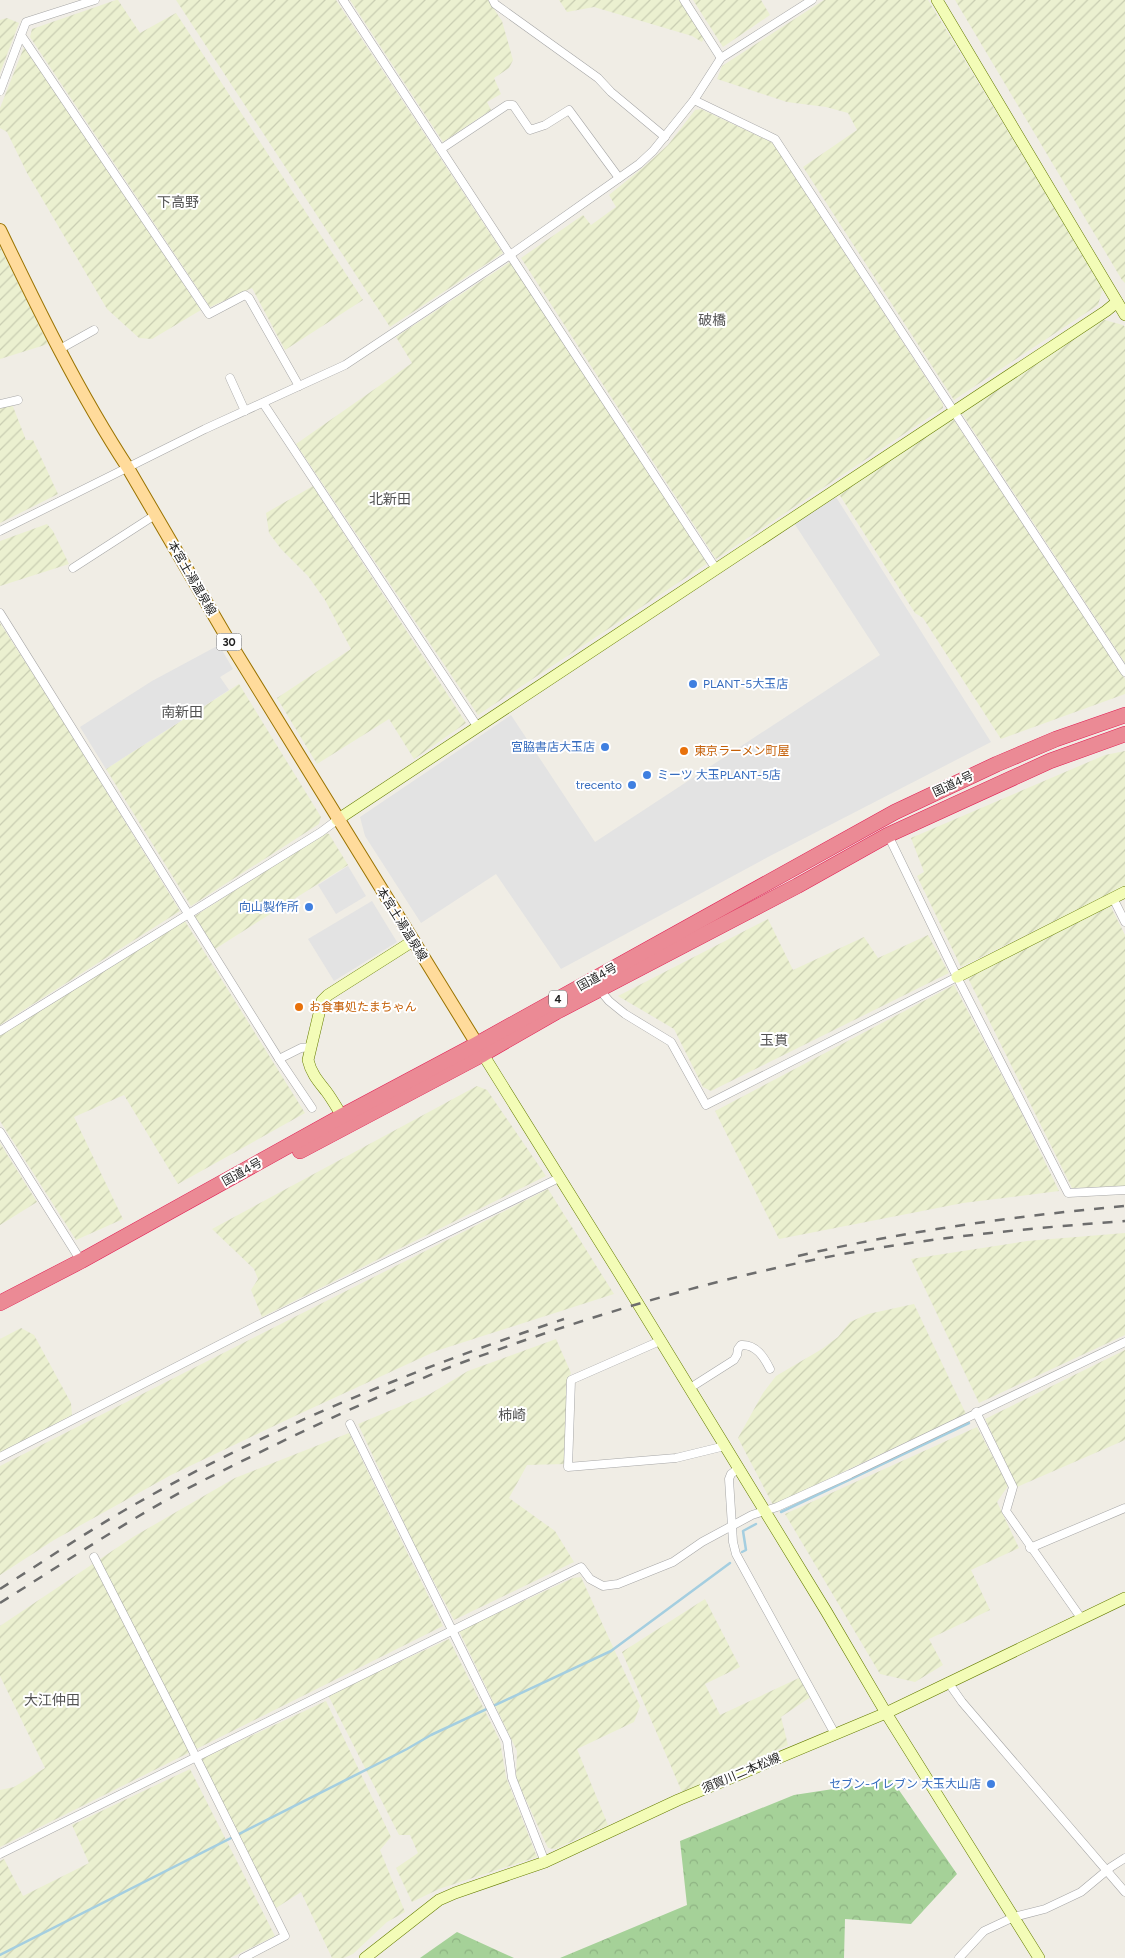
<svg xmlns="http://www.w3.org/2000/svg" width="1125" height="1958" font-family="Figtree,'Noto Sans JP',sans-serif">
  <defs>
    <pattern id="farmland-furrows" width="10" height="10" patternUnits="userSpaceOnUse" patternTransform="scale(1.25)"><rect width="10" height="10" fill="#ebf0d0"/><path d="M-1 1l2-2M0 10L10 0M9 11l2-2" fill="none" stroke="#c9cdb2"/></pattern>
    <pattern id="forest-crowns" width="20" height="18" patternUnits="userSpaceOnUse" patternTransform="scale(1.25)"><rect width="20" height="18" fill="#a5d198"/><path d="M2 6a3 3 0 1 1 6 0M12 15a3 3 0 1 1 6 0" fill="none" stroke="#8eb383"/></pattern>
  </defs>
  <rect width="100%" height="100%" fill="#f0ede5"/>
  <g fill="url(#farmland-furrows)">
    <polygon points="116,0 118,0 140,33 176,13 363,300 285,350 252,288 210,307 30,37 32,29"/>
    <polygon points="176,0 336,0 503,253 390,327"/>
    <polygon points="350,0 488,0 502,21 513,60 509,68 494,78 501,94 487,102 491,110 443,142"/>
    <polygon points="559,0 679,0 704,38 702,42 692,36 594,7 567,12"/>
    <polygon points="693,0 761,0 770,15 723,47"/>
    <polygon points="824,0 928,0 1103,288 1098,305 954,400 803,167 857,130 848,113 826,107 787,102 717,79 722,66"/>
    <polygon points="955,0 1125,0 1125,283 1122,280"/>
    <polygon points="7,18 19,23 0,73 0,20"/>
    <polygon points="24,47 201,310 152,339 139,338 107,309 27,173 7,132 0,128 0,108"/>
    <polygon points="701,109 771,142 775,146 943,404 943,408 716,559 521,258 583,215 591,225 616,207 609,195 646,165 668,145 695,110"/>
    <polygon points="0,247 48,344 0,359"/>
    <polygon points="510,262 708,563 478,715 296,444 412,363 396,337"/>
    <polygon points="1101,319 1123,325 1125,327 1125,663 961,412"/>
    <polygon points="12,404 26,440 33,440 58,494 0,523 0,408"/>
    <polygon points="951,419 954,420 1125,679 1125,694 1001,739 923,618 915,613 839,494"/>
    <polygon points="313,486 466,723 414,759 389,719 317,764 277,698 351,649 325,600 308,576 281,549 269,533 266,513"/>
    <polygon points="47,524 53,531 69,564 0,586 0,541"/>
    <polygon points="0,623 51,702 180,911 0,1025"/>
    <polygon points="239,684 321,817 319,824 191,906 106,769"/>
    <polygon points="1125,751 1125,886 961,967 917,876 924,872 911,838 1105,755"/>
    <polygon points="325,833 329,834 348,865 215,949 195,916"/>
    <polygon points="1110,905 1125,935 1125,1186 1072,1188 968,978"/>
    <polygon points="768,919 793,970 864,937 878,958 928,935 949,973 711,1091 703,1087 674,1029 618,996"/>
    <polygon points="185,921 305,1113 178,1184 124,1095 74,1117 123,1219 76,1240 0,1121 0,1035"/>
    <polygon points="954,985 1018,1106 1059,1191 963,1203 779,1239 715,1111"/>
    <polygon points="477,1086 487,1090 546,1176 262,1317 251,1290 258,1279 254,1269 212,1229"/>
    <polygon points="0,1143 37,1202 0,1225"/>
    <polygon points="548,1189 614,1294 436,1351 297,1415 171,1475 54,1540 0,1575 0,1466"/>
    <polygon points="1125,1233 1125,1335 979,1403 911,1259 1027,1241"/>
    <polygon points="914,1304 966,1414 773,1505 738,1438 763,1393 776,1376 822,1349 838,1337 850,1322 868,1314"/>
    <polygon points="21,1328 34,1335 71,1403 72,1415 0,1453 0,1339"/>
    <polygon points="556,1339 571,1373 566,1383 567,1464 527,1465 509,1498 555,1531 574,1562 454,1620 415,1546 358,1424 430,1394 468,1371"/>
    <polygon points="1125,1350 1125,1440 1017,1487 985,1419"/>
    <polygon points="977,1427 1008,1486 997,1502 1019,1548 971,1570 990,1610 929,1639 943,1665 915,1682 880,1674 785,1514"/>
    <polygon points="349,1433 443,1626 0,1847 0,1790 14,1787 45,1768 0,1676 0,1626 133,1537 235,1478"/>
    <polygon points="581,1577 640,1706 634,1722 577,1749 608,1825 555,1849 548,1848 516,1778 517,1751 459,1631 573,1578"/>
    <polygon points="705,1599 740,1667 705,1684 720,1715 799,1678 812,1696 781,1717 788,1745 682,1792 622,1652"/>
    <polygon points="449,1639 500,1741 506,1777 537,1857 439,1889 412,1902 396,1868 418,1853 410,1835 399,1835 328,1695"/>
    <polygon points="326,1701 391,1837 380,1850 405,1912 387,1922 353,1954 344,1958 332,1958 301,1892 276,1908 201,1759"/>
    <polygon points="190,1769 275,1936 230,1958 0,1958 0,1861 4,1859 23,1896 89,1863 72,1825"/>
  </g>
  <g fill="url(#forest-crowns)">
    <polygon points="892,1780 957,1874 911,1924 845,1919 844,1958 560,1958 687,1905 680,1841 794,1795"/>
    <polygon points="457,1932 514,1958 420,1958"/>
  </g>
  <g fill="#e3e3e3">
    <polygon points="836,497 991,742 768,857 561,969 496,874 421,923 365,836 360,817 511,715 595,842 880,655 794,523"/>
    <polygon points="219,645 233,669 220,677 229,690 106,769 80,727 152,681"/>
    <polygon points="348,866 366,896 336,914 318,885"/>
    <polygon points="372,901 397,942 334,981 308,939"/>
  </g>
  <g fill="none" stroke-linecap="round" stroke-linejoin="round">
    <g stroke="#a4cee0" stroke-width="2.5">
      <polyline points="781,1512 969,1423"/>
      <polyline points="742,1552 746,1550 743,1531 756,1524"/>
      <polyline points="0,1955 407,1749 431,1735 611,1651 730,1563"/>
    </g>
    <g stroke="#a6a6a6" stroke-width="9">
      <g id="street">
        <polyline points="95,0 26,22 21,35 209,314 245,295 249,298 299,386"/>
        <polyline points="343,0 716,569"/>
        <polyline points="493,0 495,4 598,78 611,92 665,137"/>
        <polyline points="684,0 721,58"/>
        <polyline points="0,91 21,35"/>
        <polyline points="694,100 775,139 1125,672"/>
        <polyline points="441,149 507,105 513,105 530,130 545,125 569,110 619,178"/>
        <polyline points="60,349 94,330"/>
        <polyline points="230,378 245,411"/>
        <polyline points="263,403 477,726"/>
        <polyline points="0,404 18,400"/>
        <polyline points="0,531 205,429 345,365 510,255 639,164 653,151 694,100 721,58 812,0"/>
        <polyline points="73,568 155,515"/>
        <polyline points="0,613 279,1059 312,1108"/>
        <polyline points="888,835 957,977 1068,1193 1125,1190"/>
        <polyline points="1113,898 1125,922"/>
        <polyline points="599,989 609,1001 625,1014 671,1042 706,1105 957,977"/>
        <polyline points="0,1031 321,832 337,820"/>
        <polyline points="279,1059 301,1048 311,1047"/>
        <polyline points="0,1132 81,1261"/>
        <polyline points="660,1341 571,1380 568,1467 676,1458 725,1446"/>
        <path d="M690,1388L734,1360L737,1355L738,1349L741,1345C756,1344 764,1357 770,1369"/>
        <polyline points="976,1412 1013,1487 1006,1511 1081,1618"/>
        <polyline points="350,1424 507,1741 512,1778 545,1862"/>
        <polyline points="0,1457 262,1323 559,1178"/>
        <polyline points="739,1468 731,1474 729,1479 733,1542 736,1554 835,1734"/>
        <polyline points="1030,1548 1125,1508"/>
        <polyline points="94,1557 175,1715 285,1936 243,1958"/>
        <polyline points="948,1682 962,1702 1125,1892"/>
        <polyline points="0,1854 581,1567 590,1579 603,1586 618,1584 673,1562 702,1542 752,1515 777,1507 850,1474 1125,1342"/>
        <polyline points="959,1958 984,1931 1014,1917 1045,1909 1081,1892 1111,1867 1125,1858"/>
      </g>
    </g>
    <g stroke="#657c00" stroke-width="12">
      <g id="secondary">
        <polyline points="937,0 1125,315"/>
        <polyline points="337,820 1106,311 1117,302"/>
        <polyline points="957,977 1125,892"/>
        <polyline points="479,1048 621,1276 826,1611 886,1713 1039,1958"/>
        <path d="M342,1116C337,1108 332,1099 326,1091C318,1081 311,1073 308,1060L322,1001L328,995L413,941"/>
        <polyline points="365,1958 439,1900 455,1893 545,1862 678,1800 886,1713 1125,1598"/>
      </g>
    </g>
    <g stroke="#9a7300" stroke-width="14">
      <path id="primary" d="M0,230C39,311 79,393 128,468L230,643L477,1044"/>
    </g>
    <g stroke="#e21e53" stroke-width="16">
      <g id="highway">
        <polyline points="300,1151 483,1054 556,1012 797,886 888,835 1050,761 1125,734"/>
        <polyline points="0,1303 81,1261 342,1116 477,1044 895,812 997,764 1056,739 1125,715"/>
      </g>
    </g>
    <use href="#street" stroke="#fff" stroke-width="8"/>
    <use href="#secondary" stroke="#f3fcb7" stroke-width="11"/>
    <use href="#primary" stroke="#ffdb9b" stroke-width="12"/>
    <use href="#highway" stroke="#eb8a95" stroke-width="15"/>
    <g stroke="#6d6d6d" stroke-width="2.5" stroke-dasharray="10 10" stroke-linecap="butt">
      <path d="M798,1256C906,1231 1015,1216 1125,1206"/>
      <path d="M0,1589C41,1563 82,1535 125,1510C262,1431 414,1369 564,1319"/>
      <path d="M0,1603C67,1561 132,1517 202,1481C274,1445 347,1409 421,1379C450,1366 481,1356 511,1345C608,1311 707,1282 808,1261C912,1239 1019,1229 1125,1221"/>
    </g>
  </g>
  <g fill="#3f7fe0" stroke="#fff" stroke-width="2">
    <circle cx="693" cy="684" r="5"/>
    <circle cx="605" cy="747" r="5"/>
    <circle cx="647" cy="775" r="5"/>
    <circle cx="632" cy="785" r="5"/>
    <circle cx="309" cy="907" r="5"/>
    <circle cx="991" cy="1784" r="5"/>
  </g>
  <g fill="#e8710a" stroke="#fff" stroke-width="2">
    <circle cx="684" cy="751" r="5"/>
    <circle cx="299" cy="1007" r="5"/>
  </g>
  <g text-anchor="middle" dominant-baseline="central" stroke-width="4" stroke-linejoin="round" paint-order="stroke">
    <g fill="#fff" stroke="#626262" stroke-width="1">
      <rect x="216.5" y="633.5" width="25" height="17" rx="4"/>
      <rect x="549" y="990.5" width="18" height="17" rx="4"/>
    </g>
    <g font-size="11" font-weight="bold" fill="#1f1f1f">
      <text x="229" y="642">30</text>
      <text x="558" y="999">4</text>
    </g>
    <g font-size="12" fill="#1f1f1f" stroke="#fff">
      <text transform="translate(192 578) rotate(60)">本宮土湯温泉線</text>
      <text transform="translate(953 784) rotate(-25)">国道4号</text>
      <text transform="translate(402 924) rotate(58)">本宮土湯温泉線</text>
      <text transform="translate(597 977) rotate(-29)">国道4号</text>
      <text transform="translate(242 1172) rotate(-29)">国道4号</text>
      <text transform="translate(741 1773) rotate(-23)">須賀川二本松線</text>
    </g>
    <g font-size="12" fill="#366cbe" stroke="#fff" text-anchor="end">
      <text x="703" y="684" text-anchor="start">PLANT-5大玉店</text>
      <text x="595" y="747">宮脇書店大玉店</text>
      <text x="657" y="775" text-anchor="start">ミーツ 大玉PLANT-5店</text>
      <text x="622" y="785">trecento</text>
      <text x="299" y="907">向山製作所</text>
      <text x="981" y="1784">セブン-イレブン 大玉大山店</text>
    </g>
    <g font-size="12" fill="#c56008" stroke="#fff" text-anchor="start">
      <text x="694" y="751">東京ラーメン町屋</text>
      <text x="309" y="1007">お食事処たまちゃん</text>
    </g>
    <g font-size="14" fill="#525252" stroke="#fff">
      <text x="178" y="202">下高野</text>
      <text x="712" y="320">破橋</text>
      <text x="390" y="499">北新田</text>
      <text x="182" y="712">南新田</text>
      <text x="774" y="1040">玉貫</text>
      <text x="512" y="1415">柿崎</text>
      <text x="52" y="1700">大江仲田</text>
    </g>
  </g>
</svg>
